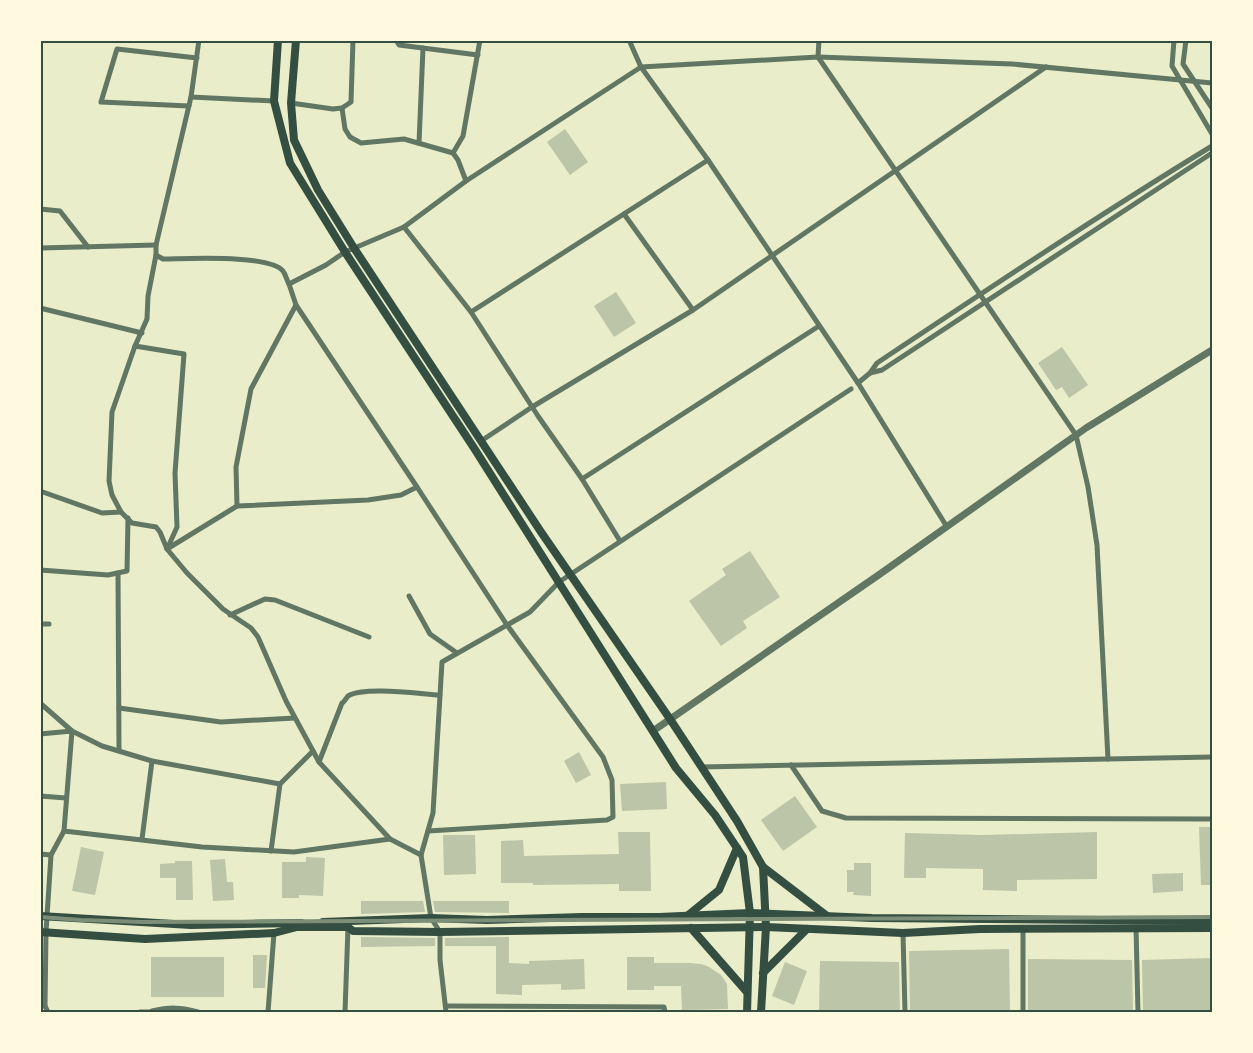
<svg xmlns="http://www.w3.org/2000/svg" width="1253" height="1053" font-family="Roboto,sans-serif">
  <rect width="100%" height="100%" fill="#e9edc9"/>
  <g fill="#bcc5a7">
    <polygon points="565,129 588,162 570,175 547,142"/>
    <polygon points="616,292 636,323 614,337 594,306"/>
    <polygon points="1062,347 1088,385 1069,398 1062,387 1056,390 1038,363"/>
    <polygon points="750,551 780,597 743,621 747,628 721,646 689,601 726,575 722,569"/>
    <polygon points="579,752 591,775 576,783 564,761"/>
    <polygon points="666,782 667,809 622,811 620,784"/>
    <polygon points="795,796 817,827 783,851 761,820"/>
    <polygon points="1199,827 1212,827 1212,885 1201,885"/>
    <polygon points="618,832 650,832 651,891 619,891 619,884 533,885 533,883 501,883 501,841 523,840 524,856 619,854"/>
    <polygon points="1097,832 1097,879 1017,880 1017,891 983,890 983,869 926,868 926,878 904,878 905,833 983,835"/>
    <polygon points="443,835 475,835 476,874 444,875"/>
    <polygon points="81,847 104,852 95,895 72,891"/>
    <polygon points="306,857 325,858 323,896 299,895 299,898 282,898 282,862 306,862"/>
    <polygon points="225,859 227,882 233,882 234,900 213,901 210,860"/>
    <polygon points="175,861 192,861 193,900 176,900 176,878 160,878 160,864 175,863"/>
    <polygon points="854,863 871,863 871,896 853,895 854,892 847,892 847,870 854,870"/>
    <polygon points="1183,873 1183,891 1153,893 1152,874"/>
    <polygon points="361,901 423,901 425,912 361,914"/>
    <polygon points="433,901 509,901 509,913 435,912"/>
    <polygon points="361,937 435,938 435,946 361,947"/>
    <polygon points="509,937 509,963 529,964 529,961 584,959 585,989 561,990 561,984 522,985 522,995 496,994 496,946 445,946 445,938"/>
    <polygon points="1009,949 1010,1012 910,1012 909,951"/>
    <polygon points="253,955 267,955 265,988 253,988"/>
    <rect x="151" y="957" width="73" height="40"/>
    <polygon points="627,957 654,957 654,963 690,963 701,964 709,967 721,975 727,984 728,1009 682,1010 681,986 654,986 654,990 627,990"/>
    <polygon points="1212,958 1212,1012 1143,1012 1142,960"/>
    <polygon points="1028,959 1132,960 1133,1012 1028,1012"/>
    <polygon points="820,961 899,962 900,1012 819,1012"/>
    <polygon points="785,962 807,971 794,1005 772,996"/>
  </g>
  <g fill="none" stroke-linecap="round" stroke-linejoin="round">
    <g stroke="#617663" stroke-width="5">
      <polyline points="199,40 191,97 274,101"/>
      <polyline points="396,40 399,45 478,55"/>
      <polyline points="629,40 641,67 708,160 858,383 947,527"/>
      <polyline points="819,40 818,57 1076,435 1088,487 1097,545 1108,759"/>
      <polyline points="1174,40 1172,66 1212,134"/>
      <polyline points="1186,40 1183,64 1212,108"/>
      <path d="M191,97L156,245V255L163,259C186,259 270,254 283,271C286,275 287,281 289,284L326,265L345,252L404,227L466,181L641,67L818,57L1012,64L1212,83"/>
      <polyline points="291,103 333,109 342,108 351,102 353,40"/>
      <polyline points="189,106 101,102 117,49 197,58"/>
      <polyline points="342,108 345,129 350,137 361,143 404,139 453,153 458,160 466,181"/>
      <polyline points="419,143 423,48"/>
      <polyline points="453,153 463,136 480,40"/>
      <polyline points="40,209 60,211 88,247"/>
      <polyline points="624,214 693,310"/>
      <polyline points="404,227 471,312 538,416 582,479 620,541"/>
      <polyline points="40,248 156,245"/>
      <polyline points="156,255 148,296 147,319 135,346 112,412 109,481 112,495 121,512 132,523 156,527 160,532 167,549 187,573 223,609 251,628 258,637 286,701 319,762 390,839 421,855 433,813 442,662 530,612 559,582 851,389"/>
      <polyline points="40,308 142,333"/>
      <polyline points="471,312 708,160"/>
      <polyline points="135,346 184,354 175,473 177,527 168,547"/>
      <polyline points="870,373 882,370 1212,153"/>
      <path d="M858,383L870,373L877,363C988,289 1099,215 1212,146"/>
      <polyline points="481,441 532,407 693,310 1046,67"/>
      <polyline points="582,479 819,326"/>
      <polyline points="417,487 507,625 603,757 612,780 613,817 607,820 428,831"/>
      <polyline points="40,491 102,513 121,512"/>
      <polyline points="237,506 368,500 401,495 417,487 296,305"/>
      <polyline points="167,549 237,506 236,467 251,389 296,305 289,284"/>
      <polyline points="40,570 108,575 127,571 128,518"/>
      <polyline points="118,573 119,751"/>
      <polyline points="409,596 430,634 457,653"/>
      <polyline points="230,615 265,599 275,600 369,637"/>
      <polyline points="40,624 49,624"/>
      <polyline points="40,703 72,731 102,746 152,761 280,784 313,751"/>
      <polyline points="119,708 221,722 295,718"/>
      <polyline points="40,734 72,731 64,831 202,847 294,852 390,839"/>
      <path d="M319,762L342,703C344,702 347,697 348,696C365,686 420,694 440,695"/>
      <polyline points="791,765 822,811 846,818 1212,819"/>
      <polyline points="701,767 1212,757"/>
      <polyline points="40,796 66,798"/>
      <polyline points="142,839 152,761"/>
      <polyline points="271,851 280,784"/>
      <polyline points="40,854 51,855"/>
      <polyline points="421,855 431,918 440,932 440,960 446,1012"/>
      <polyline points="1136,927 1138,1012"/>
      <polyline points="1023,929 1023,1012"/>
      <polyline points="903,933 905,1012"/>
      <polyline points="40,1006 45,1006 48,1012"/>
      <polyline points="45,1006 46,932 51,855 64,831"/>
      <polyline points="446,1006 664,1007 665,1012"/>
      <path d="M152,1011C169,1007 181,1007 198,1012"/>
      <polyline points="140,1012 152,1012"/>
      <polyline points="268,1012 274,933"/>
      <polyline points="345,1012 348,927"/>
    </g>
    <polyline stroke="#617663" stroke-width="7" points="653,731 880,574 1086,428 1212,350"/>
    <g stroke="#344e41" stroke-width="8">
      <polyline points="278,40 274,101 290,163 345,252 474,448 676,768 715,815 743,857 750,913 747,1012"/>
      <polyline points="296,40 291,103 294,140 318,190 354,248 541,532 670,719 737,821 763,867 766,927 761,1012"/>
      <polyline points="763,867 827,916"/>
      <polyline points="687,916 719,890 737,848"/>
      <polyline points="691,928 747,992"/>
      <polyline points="763,973 807,929"/>
    </g>
    <g stroke="#344e41" stroke-width="8">
      <polyline points="40,916 191,925 301,923"/>
      <polyline points="323,922 431,918 487,920 582,917 659,917 750,913 872,918 1212,921"/>
      <polyline points="40,932 145,939 274,933 297,927 348,927 353,931 440,932 766,927 903,933 980,929 1212,928"/>
    </g>
    <polyline stroke="#7c8e77" stroke-width="4" points="40,917 81,920 144,922 1212,917"/>
  </g>
  <rect width="1253" height="1053" fill="none" stroke="#fefae0" stroke-width="84"/>
  <rect x="42" y="42" width="1169" height="969" fill="none" stroke="#344e41" stroke-width="2"/>
</svg>
